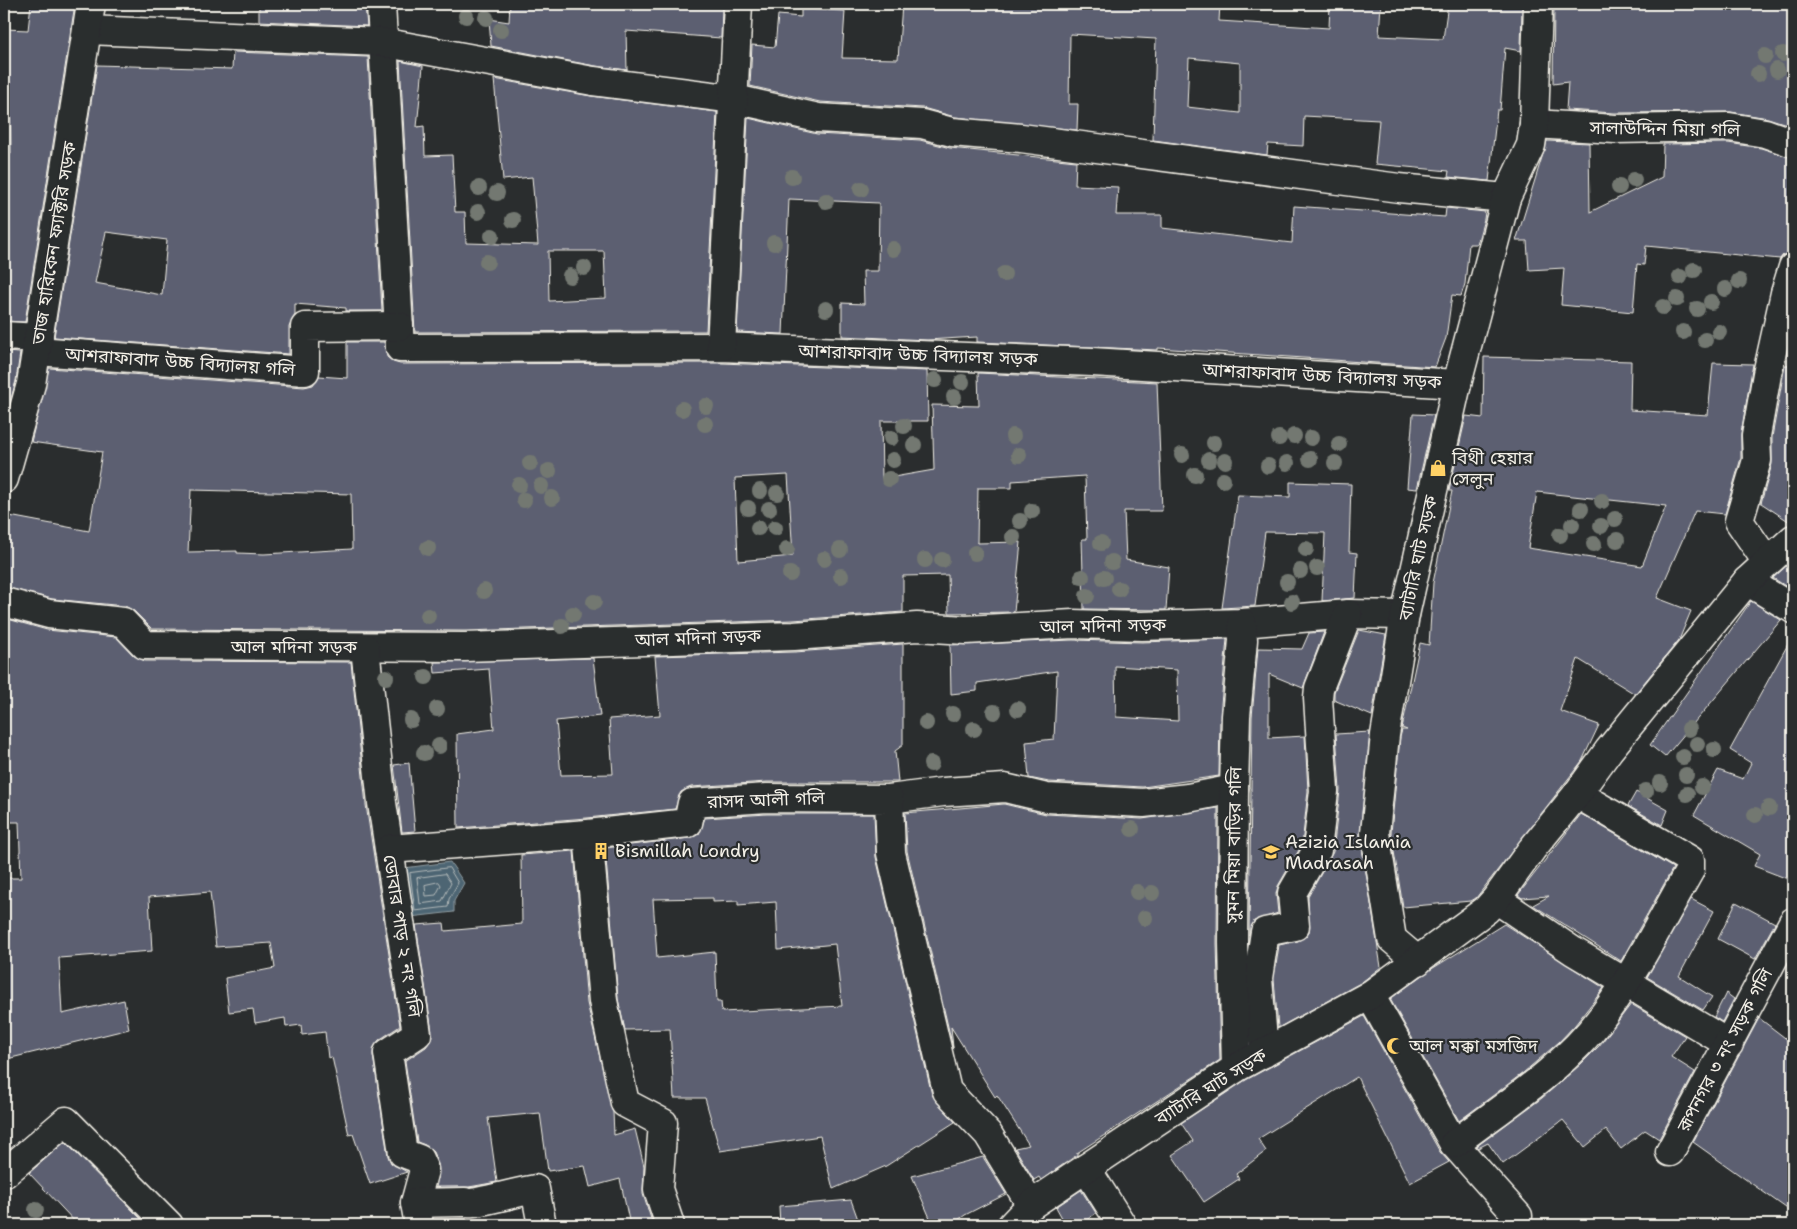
<svg xmlns="http://www.w3.org/2000/svg" width="1797" height="1229" font-family="'Shantell Sans','Noto Sans Bengali',sans-serif">
  <rect width="100%" height="100%" fill="#2a2d2e"/>
  <filter id="ink" filterUnits="userSpaceOnUse"><feTurbulence type="fractalNoise" baseFrequency=".02" numOctaves="2"/><feDisplacementMap in="SourceGraphic" scale="10" xChannelSelector="R" yChannelSelector="G"/><feConvolveMatrix kernelMatrix="1 2 1 2 8 2 1 2 1" color-interpolation-filters="sRGB"/></filter>
  <g filter="url(#ink)">
    <polygon fill="#4e6573" stroke="#909da2" points="450,862 464,883 454,901 454,912 410,917 404,868"/>
    <g fill="none" stroke-linecap="round" stroke-linejoin="round">
      <g stroke="#b2b9b9" stroke-width="1">
        <polygon points="449,868 458,883 449,899 448,907 415,911 410,873"/>
        <polygon points="445,874 451,883 442,901 420,904 417,878"/>
        <polygon points="439,882 441,885 436,895 426,896 425,885"/>
      </g>
    </g>
    <g fill="#5b5f71" stroke="#f4f1e8" fill-rule="evenodd">
      <polygon points="31,4 75,4 25,322 4,321 4,201 8,154 11,154 10,82 4,82 4,29 28,30"/>
      <polygon points="510,4 722,4 721,38 626,31 627,70 595,66 491,46 489,19 509,22"/>
      <path d="M902,4H1220L1219,21L1329,28L1330,4H1381L1379,36L1443,39L1448,4H1522L1521,51L1505,48L1500,110H1497L1489,181L1448,177L1449,171L1375,164L1379,120L1304,116L1303,146L1268,144L1267,155L1153,140L1156,39L1070,34L1069,104H1078L1077,130L955,117L923,108L820,102L750,86L752,45L775,47L778,15L801,17V9L845,11L842,58L898,59ZM1189,58L1240,63V113L1187,107Z"/>
      <polygon points="1554,4 1793,4 1788,79 1789,86 1793,86 1793,126 1768,118 1731,112 1615,113 1566,110 1568,82 1553,84"/>
      <polygon points="259,6 365,6 367,26 259,21"/>
      <path d="M233,52L368,57L382,311H346V308L295,304V315L289,327V354L54,337L97,65L232,69ZM106,232L167,240L162,295L95,283Z"/>
      <path d="M400,61L423,66L417,127L424,126L425,156L452,155L455,212H465L466,243L538,245L532,177L503,180L494,79L591,96L717,112L706,331L415,332ZM548,251H604L606,298L549,301Z"/>
      <polygon points="748,118 817,134 920,140 950,148 1076,161 1075,185 1118,187 1116,215 1162,215 1162,228 1292,243 1294,206 1445,217 1446,208 1485,212 1484,219 1477,244 1469,244 1465,284 1461,296 1452,295 1446,338 1435,367 1158,348 1158,350 977,342 977,337 927,340 842,336 842,303 864,304 863,271 878,271 879,203 789,199 783,334 737,332"/>
      <polygon points="1547,141 1589,143 1590,212 1662,177 1663,144 1728,143 1761,148 1793,158 1793,252 1783,255 1780,259 1646,246 1644,265 1637,264 1633,312 1561,305 1564,268 1529,270 1527,241 1516,241"/>
      <path d="M347,342H384L387,357L393,362L400,364L721,363L927,371L928,421H881L882,479L934,470L932,405L979,406L978,373L1157,382L1162,511H1124L1126,560L1169,567L1166,610L1084,609L1082,539H1087L1085,476L1012,481V488H978L977,543L1021,542L1014,612L949,613L948,575L903,576V612L793,620L465,631L152,629L134,611L125,606L52,599L4,587V515L89,531L102,452L31,442L49,368L304,387L313,385L319,376L347,378ZM788,475L793,556L738,561L735,478ZM191,490L351,494L352,549L264,554L237,553V551L188,552Z"/>
      <polygon points="4,352 20,353 16,381 4,423"/>
      <path d="M1484,357L1631,361L1630,410L1708,415L1713,363L1753,364L1741,433V458L1725,514L1695,511L1657,598L1691,611L1679,640L1635,694L1578,659L1560,711L1599,725L1582,761L1476,898L1471,901L1403,907L1391,833L1400,737L1402,730H1407L1402,728L1420,643L1429,645L1433,583L1452,491H1449L1466,416L1483,418ZM1537,492L1582,497L1666,506L1642,566L1528,548Z"/>
      <polygon points="1785,365 1793,365 1793,524 1761,503 1772,464 1772,437"/>
      <polygon points="1413,414 1434,415 1417,489 1407,488"/>
      <polygon points="1290,482 1351,484 1349,552 1357,553 1355,598 1322,601 1325,533 1265,532 1255,606 1222,608 1238,495 1290,497"/>
      <polygon points="1793,560 1793,591 1773,578"/>
      <polygon points="1751,601 1781,620 1665,757 1650,745"/>
      <polygon points="4,618 47,630 116,637 134,656 145,661 351,662 366,805 400,1026 379,1040 374,1047 373,1055 388,1156 391,1163 407,1172 370,1184 353,1134 349,1135 332,1057 328,1058 325,1032 302,1035 301,1025 286,1027 285,1018 255,1023 253,1009 229,1012 225,978 275,968 271,943 216,947 210,892 149,897 152,951 59,958 62,1014 124,1000 129,1029 7,1059 4,1046 4,878 21,878 19,822 4,822"/>
      <polygon points="1359,630 1386,635 1372,716 1334,700 1334,692"/>
      <polygon points="1324,632 1303,688 1269,674 1269,738 1305,736 1308,791 1302,845 1278,886 1276,894 1278,913 1254,921 1249,935 1252,717 1258,648 1302,649 1309,633"/>
      <polygon points="1793,635 1793,881 1754,866 1760,854 1694,815 1718,770 1743,779 1751,763 1730,750"/>
      <path d="M1227,639L1220,715L1219,776L1143,787L1049,782L1029,778L1026,742L1054,739L1057,671L977,683V691L951,694L950,645L1073,640L1142,642ZM1115,666L1177,670L1178,721L1116,717Z"/>
      <polygon points="903,644 903,745 895,751 898,782 767,782 691,787 681,792 675,809 587,818 458,828 457,734 494,729 489,669 435,673 434,662 593,658 600,716 556,721 561,775 613,774 609,719 660,715 655,656 795,652"/>
      <polygon points="1370,732 1360,835 1381,967 1362,982 1278,1028 1274,979 1279,945 1298,941 1309,932 1308,897 1333,852 1340,790 1336,734"/>
      <polygon points="409,763 415,831 402,832 394,765"/>
      <polygon points="1636,792 1668,810 1662,825 1628,806"/>
      <polygon points="1004,804 1046,814 1142,819 1218,808 1217,943 1220,1060 1077,1153 1077,1155 1041,1180 1039,1177 1034,1180 1015,1148 1029,1145 997,1095 995,1097 951,1027 953,1048 907,851 905,813"/>
      <path d="M767,814H874L876,857L932,1095L955,1122L886,1166L833,1189L820,1136L720,1151L705,1098H674L670,1029L625,1030L618,999L605,848L690,838L699,834L705,818ZM713,898V902L738,901V905L776,902L778,950L835,944L842,1006L722,1012L721,1002H717L715,952L657,958L653,899Z"/>
      <polygon points="1581,814 1673,868 1621,961 1533,905 1549,896 1522,898 1518,895"/>
      <polygon points="574,851 587,1003 613,1112 614,1135 635,1129 644,1166 643,1194 653,1225 630,1225 620,1179 590,1187 585,1166 548,1171 540,1113 488,1118 497,1182 469,1187 436,1187 439,1174 438,1164 433,1152 425,1145 417,1142 405,1061 426,1047 431,1040 432,1032 416,925 444,923 445,931 522,924 521,855"/>
      <polygon points="1691,899 1714,911 1679,976 1712,997 1703,1010 1647,977"/>
      <polygon points="1736,902 1775,923 1755,959 1718,939"/>
      <polygon points="1504,924 1604,988 1575,1025 1559,1042 1523,1073 1459,1121 1390,999 1430,970"/>
      <polygon points="1726,993 1734,999 1722,1022 1714,1017"/>
      <polygon points="1631,1004 1685,1036 1671,1057 1695,1072 1659,1139 1645,1130 1621,1149 1606,1130 1585,1147 1563,1120 1503,1164 1488,1143 1478,1148 1477,1146 1542,1098 1580,1065 1599,1046"/>
      <polygon points="1364,1016 1440,1152 1449,1162 1410,1183 1357,1077 1258,1139 1266,1151 1236,1174 1239,1179 1204,1202 1172,1155 1193,1141 1181,1123 1244,1081"/>
      <polygon points="1759,1018 1793,1044 1793,1213 1693,1142"/>
      <polygon points="65,1142 147,1225 78,1225 29,1173"/>
      <polygon points="983,1157 1006,1194 965,1215 951,1225 933,1225 912,1176"/>
      <polygon points="1081,1190 1096,1213 1080,1225 1066,1225 1056,1207"/>
      <polygon points="851,1200 860,1225 780,1225 779,1206"/>
    </g>
    <g fill="none" stroke-linecap="round" stroke-linejoin="round">
      <g stroke="#f4f1e8" stroke-width="31">
        <g id="minor">
          <polyline points="381,4 400,348 721,347 1092,362 1457,384"/>
          <polyline points="87,30 381,42 593,81 735,99 818,118 922,124 952,132 1021,138 1399,188 1506,198"/>
          <polyline points="1534,124 1615,129 1729,127 1765,133 1793,143"/>
          <polyline points="4,336 39,338"/>
          <polyline points="721,347 738,4"/>
          <polyline points="37,351 305,371 305,327 399,326"/>
          <polyline points="4,479 31,384 91,4"/>
          <polyline points="1767,562 1739,521 1757,460 1756,436 1767,374 1785,293 1793,267"/>
          <polyline points="1747,581 1793,609"/>
          <polyline points="4,602 49,614 123,622 145,645 465,647 794,636 917,627 966,630 1073,624 1142,626 1242,623 1348,614 1405,615"/>
          <polyline points="365,648 382,803 417,1034 388,1053 403,1153 419,1159 424,1170 415,1203 419,1225"/>
          <polyline points="889,799 943,792 1005,788 1047,798 1143,803 1188,798 1234,789"/>
          <polyline points="588,834 603,1001 625,1103 663,1123 658,1189 670,1225"/>
          <polyline points="389,849 588,834 688,823 692,803 767,798 889,799 891,853 947,1091 988,1134 1031,1205"/>
          <polyline points="1496,899 1573,951 1729,1044"/>
          <polyline points="1418,961 1392,939 1375,833 1385,735 1405,615 1457,384 1506,198 1531,145 1534,124 1538,4"/>
          <polyline points="1370,995 1454,1144 1518,1216"/>
          <polyline points="1264,1053 1258,978 1265,932 1295,926 1292,893 1317,850 1324,791 1318,698 1319,688 1348,614"/>
          <polyline points="1236,1068 1233,943 1234,789 1236,716 1243,640 1242,623"/>
          <path d="M1454,1144C1505,1105 1563,1069 1602,1017C1636,972 1662,919 1690,870V860L1577,794"/>
          <polyline points="1670,1152 1793,922"/>
          <polyline points="1086,1168 1122,1225"/>
          <polyline points="4,1171 5,1173 66,1121 169,1225"/>
          <path d="M415,1203L465,1202C473,1205 521,1191 535,1189L542,1225"/>
          <polyline points="1012,1225 1031,1205 1236,1068 1370,995 1486,910 1496,899 1532,849 1577,794 1609,750 1747,581 1793,539"/>
        </g>
      </g>
      <use href="#minor" stroke="#2a2d2e" stroke-width="28"/>
    </g>
    <g fill="#737871">
      <circle cx="466" cy="16" r="8"/>
      <circle cx="486" cy="18" r="8"/>
      <circle cx="501" cy="30" r="8"/>
      <circle cx="1783" cy="54" r="8"/>
      <circle cx="1765" cy="56" r="8"/>
      <circle cx="1777" cy="70" r="8"/>
      <circle cx="1758" cy="74" r="8"/>
      <circle cx="792" cy="177" r="8"/>
      <circle cx="1634" cy="180" r="8"/>
      <circle cx="1619" cy="187" r="8"/>
      <circle cx="479" cy="188" r="8"/>
      <circle cx="861" cy="189" r="8"/>
      <circle cx="497" cy="193" r="8"/>
      <circle cx="826" cy="201" r="8"/>
      <circle cx="478" cy="212" r="8"/>
      <circle cx="513" cy="220" r="8"/>
      <circle cx="492" cy="236" r="8"/>
      <circle cx="774" cy="243" r="8"/>
      <circle cx="893" cy="249" r="8"/>
      <circle cx="487" cy="262" r="8"/>
      <circle cx="584" cy="268" r="8"/>
      <circle cx="1694" cy="270" r="8"/>
      <circle cx="1004" cy="274" r="8"/>
      <circle cx="570" cy="276" r="8"/>
      <circle cx="1680" cy="277" r="8"/>
      <circle cx="1739" cy="281" r="8"/>
      <circle cx="1725" cy="289" r="8"/>
      <circle cx="1677" cy="299" r="8"/>
      <circle cx="1711" cy="302" r="8"/>
      <circle cx="1663" cy="307" r="8"/>
      <circle cx="826" cy="309" r="8"/>
      <circle cx="1697" cy="309" r="8"/>
      <circle cx="1683" cy="332" r="8"/>
      <circle cx="1719" cy="332" r="8"/>
      <circle cx="1705" cy="340" r="8"/>
      <circle cx="935" cy="380" r="8"/>
      <circle cx="962" cy="382" r="8"/>
      <circle cx="954" cy="397" r="8"/>
      <circle cx="706" cy="406" r="8"/>
      <circle cx="682" cy="409" r="8"/>
      <circle cx="705" cy="424" r="8"/>
      <circle cx="904" cy="426" r="8"/>
      <circle cx="1013" cy="436" r="8"/>
      <circle cx="1294" cy="436" r="8"/>
      <circle cx="891" cy="438" r="8"/>
      <circle cx="1279" cy="438" r="8"/>
      <circle cx="1311" cy="438" r="8"/>
      <circle cx="1214" cy="443" r="8"/>
      <circle cx="1339" cy="444" r="8"/>
      <circle cx="914" cy="445" r="8"/>
      <circle cx="1019" cy="455" r="8"/>
      <circle cx="1182" cy="455" r="8"/>
      <circle cx="1310" cy="459" r="8"/>
      <circle cx="893" cy="460" r="8"/>
      <circle cx="1209" cy="460" r="8"/>
      <circle cx="1225" cy="461" r="8"/>
      <circle cx="530" cy="463" r="8"/>
      <circle cx="1287" cy="463" r="8"/>
      <circle cx="1335" cy="463" r="8"/>
      <circle cx="1268" cy="466" r="8"/>
      <circle cx="549" cy="471" r="8"/>
      <circle cx="1195" cy="475" r="8"/>
      <circle cx="889" cy="479" r="8"/>
      <circle cx="1223" cy="480" r="8"/>
      <circle cx="519" cy="485" r="8"/>
      <circle cx="541" cy="486" r="8"/>
      <circle cx="760" cy="491" r="8"/>
      <circle cx="777" cy="493" r="8"/>
      <circle cx="552" cy="498" r="8"/>
      <circle cx="524" cy="500" r="8"/>
      <circle cx="1602" cy="501" r="8"/>
      <circle cx="748" cy="508" r="8"/>
      <circle cx="769" cy="509" r="8"/>
      <circle cx="1581" cy="509" r="8"/>
      <circle cx="1032" cy="511" r="8"/>
      <circle cx="1615" cy="519" r="8"/>
      <circle cx="1020" cy="521" r="8"/>
      <circle cx="1572" cy="525" r="8"/>
      <circle cx="1601" cy="526" r="8"/>
      <circle cx="758" cy="528" r="8"/>
      <circle cx="775" cy="528" r="8"/>
      <circle cx="1560" cy="535" r="8"/>
      <circle cx="1013" cy="537" r="8"/>
      <circle cx="1617" cy="540" r="8"/>
      <circle cx="1101" cy="543" r="8"/>
      <circle cx="1594" cy="544" r="8"/>
      <circle cx="428" cy="548" r="8"/>
      <circle cx="787" cy="549" r="8"/>
      <circle cx="1306" cy="549" r="8"/>
      <circle cx="840" cy="550" r="8"/>
      <circle cx="975" cy="553" r="8"/>
      <circle cx="824" cy="559" r="8"/>
      <circle cx="925" cy="560" r="8"/>
      <circle cx="942" cy="560" r="8"/>
      <circle cx="1112" cy="562" r="8"/>
      <circle cx="1317" cy="568" r="8"/>
      <circle cx="1300" cy="571" r="8"/>
      <circle cx="790" cy="574" r="8"/>
      <circle cx="841" cy="576" r="8"/>
      <circle cx="1082" cy="577" r="8"/>
      <circle cx="1104" cy="578" r="8"/>
      <circle cx="1287" cy="582" r="8"/>
      <circle cx="1119" cy="589" r="8"/>
      <circle cx="484" cy="591" r="8"/>
      <circle cx="1087" cy="596" r="8"/>
      <circle cx="594" cy="602" r="8"/>
      <circle cx="1292" cy="602" r="8"/>
      <circle cx="573" cy="614" r="8"/>
      <circle cx="428" cy="616" r="8"/>
      <circle cx="562" cy="626" r="8"/>
      <circle cx="386" cy="677" r="8"/>
      <circle cx="426" cy="677" r="8"/>
      <circle cx="437" cy="709" r="8"/>
      <circle cx="1018" cy="709" r="8"/>
      <circle cx="994" cy="712" r="8"/>
      <circle cx="953" cy="714" r="8"/>
      <circle cx="411" cy="720" r="8"/>
      <circle cx="926" cy="723" r="8"/>
      <circle cx="974" cy="729" r="8"/>
      <circle cx="1689" cy="729" r="8"/>
      <circle cx="1697" cy="744" r="8"/>
      <circle cx="439" cy="746" r="8"/>
      <circle cx="1714" cy="750" r="8"/>
      <circle cx="424" cy="753" r="8"/>
      <circle cx="1683" cy="757" r="8"/>
      <circle cx="931" cy="764" r="8"/>
      <circle cx="1686" cy="775" r="8"/>
      <circle cx="1660" cy="783" r="8"/>
      <circle cx="1702" cy="787" r="8"/>
      <circle cx="1646" cy="791" r="8"/>
      <circle cx="1687" cy="794" r="8"/>
      <circle cx="1769" cy="808" r="8"/>
      <circle cx="1755" cy="815" r="8"/>
      <circle cx="1132" cy="829" r="8"/>
      <circle cx="1137" cy="892" r="8"/>
      <circle cx="1152" cy="893" r="8"/>
      <circle cx="1145" cy="918" r="8"/>
      <circle cx="36" cy="1210" r="8"/>
    </g>
  </g>
  <defs>
    <g id="shop-bare" transform="scale(1.35)"><path d="M-5-2.5h2.3a2.7 3.5 0 0 1 5.4 0H5L5.5 6h-11ZM-1.5-2.5h3a1.5 2.3 0 0 0-3 0Z" fill="#ffd166" stroke="#2a2d2e" stroke-width="2.5" paint-order="stroke"/></g>
    <g id="building-bare" transform="scale(1.35)"><path d="M-4-6H4V6H1V3H-1V6H-4ZM-2.5-4.3h1.7v1.8h-1.7ZM.8-4.3h1.7v1.8H.8ZM-2.5-1h1.7V.8h-1.7ZM.8-1h1.7V.8H.8Z" fill="#ffd166" stroke="#2a2d2e" stroke-width="2.5" paint-order="stroke"/></g>
    <g id="school-bare" transform="scale(1.35)"><path d="M0-5L7-2L0 1L-7-2ZM-4 1L0 2.5L4 1V4Q0 6-4 4Z" fill="#ffd166" stroke="#2a2d2e" stroke-width="2.5" paint-order="stroke"/></g>
    <g id="mosque-bare" transform="scale(1.35)"><path d="M3.5-4.9A6 6 0 1 0 3.5 4.9A5 5 0 1 1 3.5-4.9Z" fill="#ffd166" stroke="#2a2d2e" stroke-width="2.5" paint-order="stroke"/></g>
  </defs>
  <g fill-rule="evenodd">
    <use href="#shop-bare" x="1438" y="468"/>
    <use href="#building-bare" x="601" y="851"/>
    <use href="#school-bare" x="1271" y="852"/>
    <use href="#mosque-bare" x="1395" y="1046"/>
  </g>
  <g text-anchor="middle" dominant-baseline="central" stroke-width="4.5" stroke-linejoin="round" paint-order="stroke">
    <g font-size="18" fill="#f4f1e8" stroke="#2a2d2e">
      <text transform="translate(1665 129) rotate(1)">সালাউদ্দিন মিয়া গলি</text>
      <text transform="translate(54 243) rotate(-81)">তাজ হারিকেন ফ্যাক্টরি সড়ক</text>
      <text transform="translate(918 355) rotate(2)">আশরাফাবাদ উচ্চ বিদ্যালয় সড়ক</text>
      <text transform="translate(180 362) rotate(4)">আশরাফাবাদ উচ্চ বিদ্যালয় গলি</text>
      <text transform="translate(1322 376) rotate(3)">আশরাফাবাদ উচ্চ বিদ্যালয় সড়ক</text>
      <text transform="translate(1418 558) rotate(-78)">ব্যাটারি ঘাট সড়ক</text>
      <text transform="translate(1103 626) rotate(-1)">আল মদিনা সড়ক</text>
      <text transform="translate(698 638) rotate(-2)">আল মদিনা সড়ক</text>
      <text x="294" y="647">আল মদিনা সড়ক</text>
      <text transform="translate(766 800) rotate(-2)">রাসদ আলী গলি</text>
      <text transform="translate(1234 845) rotate(-89)">সুমন মিয়া বাড়ির গলি</text>
      <text transform="translate(402 936) rotate(81)">ডোবার পাড় ২ নং গলি</text>
      <text transform="translate(1725 1050) rotate(-62)">রূপনগর ৩ নং সড়ক গলি</text>
      <text transform="translate(1211 1087) rotate(-32)">ব্যাটারি ঘাট সড়ক</text>
    </g>
    <g font-size="18" fill="#f4f1e8" stroke="#2a2d2e" text-anchor="start">
      <text x="1452" y="458">বিথী হেয়ার<tspan x="1452" dy="21">সেলুন</tspan></text>
      <text x="1285" y="842">Azizia Islamia<tspan x="1285" dy="21">Madrasah</tspan></text>
      <text x="615" y="851">Bismillah Londry</text>
      <text x="1409" y="1046">আল মক্কা মসজিদ</text>
    </g>
  </g>
  <rect width="1797" height="1229" fill="none" stroke="#2a2d2e" stroke-width="20"/>
  <rect x="10" y="10" width="1777" height="1209" fill="none" stroke="#f4f1e8" stroke-width="2" filter="url(#ink)"/>
</svg>
